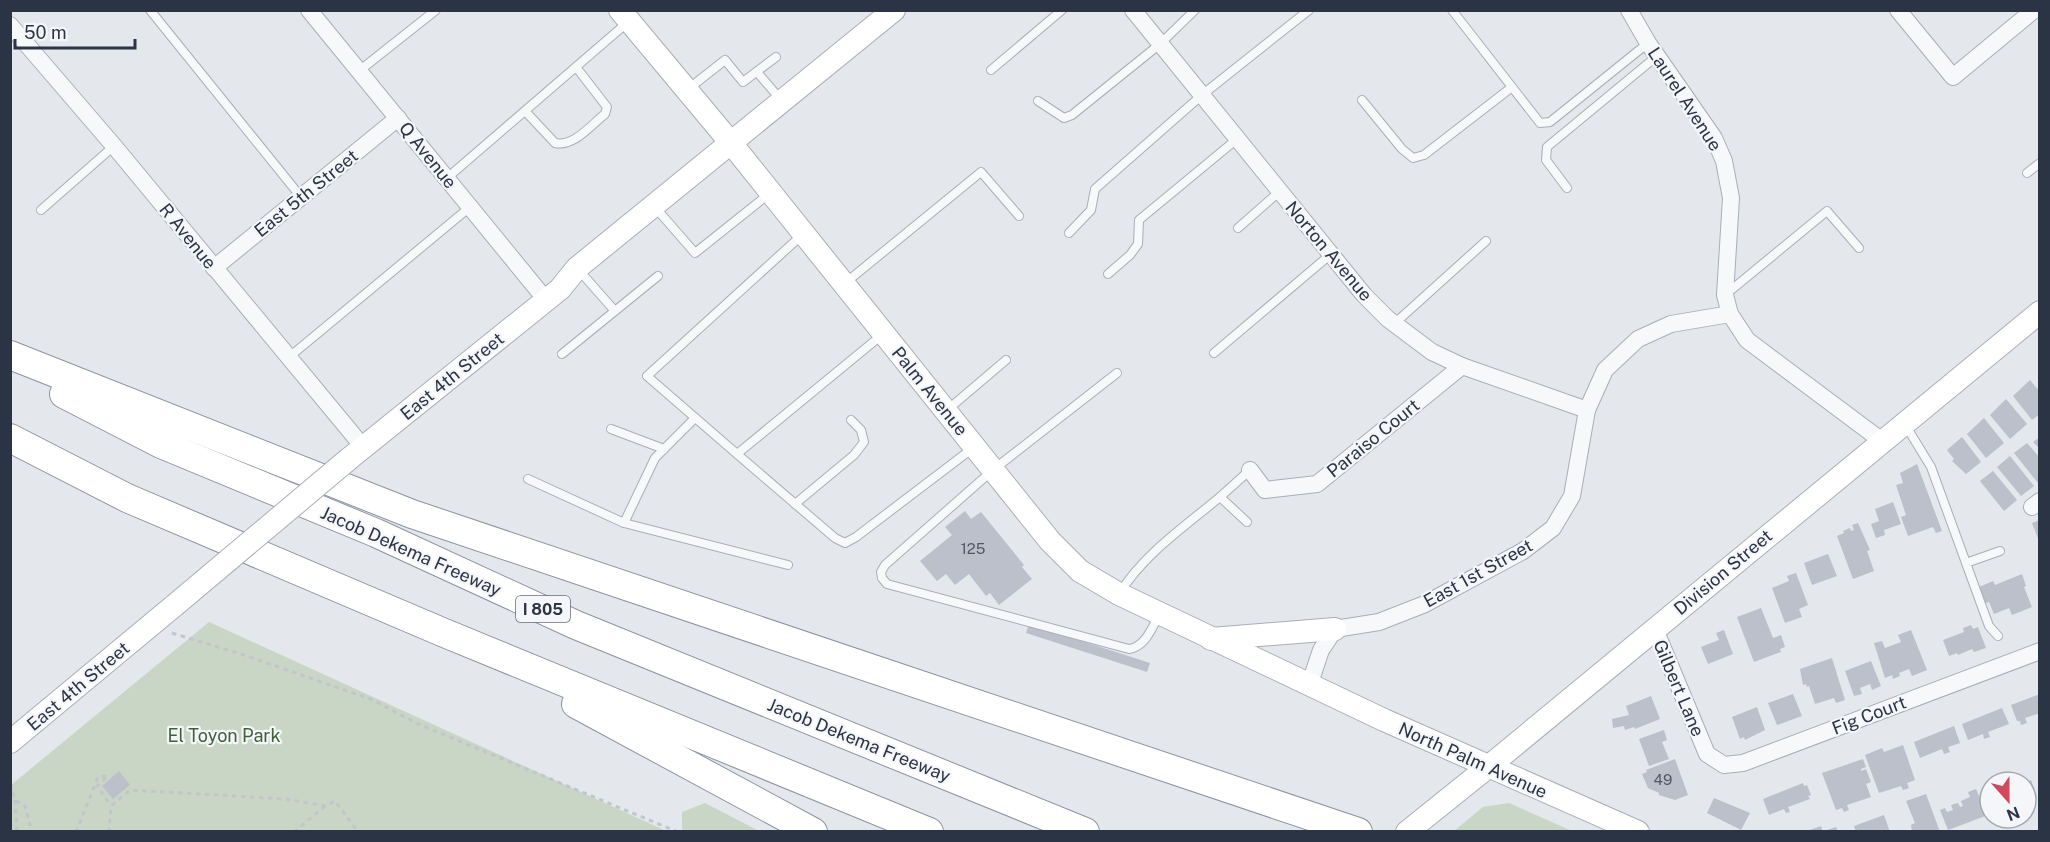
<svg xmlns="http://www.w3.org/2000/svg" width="2050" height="842" font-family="'Public Sans',sans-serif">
  <rect width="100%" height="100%" fill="#e4e7ec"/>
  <g fill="#c9d6c5">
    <polygon points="209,622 664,830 661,832 11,832 11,785"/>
    <polygon points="705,803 759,831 686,832 682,829 682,812"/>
    <polygon points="1509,803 1572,831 1454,831 1483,807"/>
  </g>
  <g fill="#bbc0ca">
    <polygon points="2030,380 2040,392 2040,414 2032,420 2013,396"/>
    <polygon points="2006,399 2027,424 2010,439 1990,415"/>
    <polygon points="1984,418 2004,443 1986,458 1967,434"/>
    <polygon points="1962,437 1981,462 1966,474 1952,461 1954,459 1947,450"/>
    <polygon points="2040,437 2040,449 2033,442"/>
    <polygon points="2027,443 2040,458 2038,483 2014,453"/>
    <polygon points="2010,456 2034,486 2021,496 1997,467"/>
    <polygon points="1917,464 1942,531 1936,533 1933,527 1908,536 1901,517 1906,515 1896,485 1903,483 1900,473"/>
    <polygon points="1993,471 2017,500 2004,511 1980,481"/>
    <polygon points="1893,502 1901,524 1884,530 1885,535 1876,538 1871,524 1879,521 1875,509"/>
    <polygon points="965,511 971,519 981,512 1024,565 1022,567 1032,579 999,605 990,593 986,596 969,574 955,585 946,574 937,581 920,561 952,535 945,527"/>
    <polygon points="2040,520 2040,541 2039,541 2032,523"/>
    <polygon points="1858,523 1870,550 1867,551 1874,571 1853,579 1837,536 1844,533 1843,531 1850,528 1851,531 1854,530 1852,525"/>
    <polygon points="1828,554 1837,576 1812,585 1804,563"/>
    <polygon points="1796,573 1808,605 1799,609 1802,617 1785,623 1772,588 1789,581 1787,576"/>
    <polygon points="2022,574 2026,586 2024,587 2032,607 2012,615 2009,608 1994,614 1989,602 1983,604 1977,588 1993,581 1995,585"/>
    <polygon points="1761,608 1773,638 1781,635 1785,647 1780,649 1781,652 1754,662 1737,617"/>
    <polygon points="1029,624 1150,663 1147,672 1026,633"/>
    <polygon points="1971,625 1973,629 1978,627 1986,648 1974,652 1972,649 1958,655 1957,653 1949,656 1943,640 1964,632 1963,628"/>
    <polygon points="1724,630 1733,654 1708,664 1701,647 1719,640 1716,633"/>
    <polygon points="1911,630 1927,670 1912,676 1909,669 1899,673 1900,676 1893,679 1892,675 1885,678 1874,643 1882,641 1885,648 1901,642 1898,635"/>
    <polygon points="1832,658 1845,700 1836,703 1834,698 1815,704 1809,686 1807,687 1806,684 1803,685 1800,669"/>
    <polygon points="1871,661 1881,686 1872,690 1870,684 1860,688 1862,694 1854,696 1845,671"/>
    <polygon points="1793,694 1802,716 1777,725 1768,703"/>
    <polygon points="2040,694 2040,713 2025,718 2027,723 2021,725 2020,721 2017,721 2011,705"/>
    <polygon points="1651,696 1660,719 1635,729 1634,727 1625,730 1624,726 1613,728 1612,719 1629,715 1626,706"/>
    <polygon points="1757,707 1765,730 1745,740 1744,737 1740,739 1732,717"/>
    <polygon points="2002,708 2009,724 1988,732 1990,737 1984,739 1983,734 1968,740 1962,724"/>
    <polygon points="1954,726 1960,743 1948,747 1950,752 1944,754 1942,749 1920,758 1914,742"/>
    <polygon points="1664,730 1667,740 1662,742 1669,759 1649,766 1639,739"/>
    <polygon points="1903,745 1915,780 1907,783 1909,788 1903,790 1901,786 1879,793 1865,755 1882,748 1884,752"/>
    <polygon points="1675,759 1688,795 1675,800 1659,795 1659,793 1648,788 1642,774 1647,772 1646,770"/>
    <polygon points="1863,759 1866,767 1861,769 1861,771 1866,769 1871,782 1866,784 1871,797 1847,805 1849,810 1844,812 1842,808 1836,810 1822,773"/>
    <polygon points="119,771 130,785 113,799 102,786"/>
    <polygon points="2031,780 2037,797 2026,801 2026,782"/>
    <polygon points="1803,783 1804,786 1807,785 1811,795 1808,796 1810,799 1788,807 1790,812 1786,813 1784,809 1769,815 1763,799"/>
    <polygon points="1976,789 1988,815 1948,830 1940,810 1945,808 1947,812 1953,810 1951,805 1958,803 1960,807 1963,806 1961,801 1970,797 1968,792"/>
    <polygon points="1926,794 1940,832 1912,832 1911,825 1915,823 1906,801"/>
    <polygon points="1714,798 1750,813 1741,830 1707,813"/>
    <polygon points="1884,815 1890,832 1856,832 1854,826"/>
    <polygon points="1821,826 1823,832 1807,832 1807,831"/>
    <polygon points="1836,827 1838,832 1824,832 1824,831"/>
  </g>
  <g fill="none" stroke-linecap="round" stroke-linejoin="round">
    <g stroke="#a9aeb7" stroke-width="10">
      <g id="lane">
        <polyline points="150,10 301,197"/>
        <polyline points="1452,10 1540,123 1550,122 1648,43"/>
        <polyline points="991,70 1062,10"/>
        <polyline points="359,71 436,10"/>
        <polyline points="757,72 782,101"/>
        <polyline points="687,90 725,60 743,82 776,57"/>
        <polyline points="1362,100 1402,149 1413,158 1424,155 1512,87"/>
        <polyline points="1038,101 1064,118 1072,115 1160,44 1195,10"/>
        <path d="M525,111L555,143C574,147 591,125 605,114L607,107L576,67"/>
        <polyline points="2027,173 2040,163"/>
        <polyline points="447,178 628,22"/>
        <polyline points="1567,188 1546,160 1547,147 1657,56"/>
        <polyline points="654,206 695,253 770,193"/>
        <polyline points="41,210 114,146"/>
        <polyline points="1238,228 1280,191"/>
        <polyline points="1069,233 1091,210 1095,189 1202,95 1309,10"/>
        <polyline points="802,235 647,376 737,454 883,334"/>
        <polyline points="577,268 614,310"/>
        <polyline points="1108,274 1130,255 1138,244 1139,220 1237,139"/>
        <polyline points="844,284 981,172 1019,216"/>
        <polyline points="1725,295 1827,211 1859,248"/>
        <polyline points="1394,324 1486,241"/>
        <polyline points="1214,353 1331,254"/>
        <polyline points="562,354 658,276"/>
        <polyline points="288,358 470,207"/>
        <path d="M1117,373L993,470L885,565L881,572L882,578L887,584L1129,649C1145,647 1152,628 1159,615"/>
        <polyline points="946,411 1006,360"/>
        <polyline points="1906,426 1931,467 1989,626 1998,636"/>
        <polyline points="611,429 664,449"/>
        <polyline points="737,454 835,538 845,543 856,537 973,448"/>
        <polyline points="528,479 624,523 788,565"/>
        <polyline points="1220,497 1250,470"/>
        <polyline points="795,504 854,455 864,442 861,430 851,420"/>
        <polyline points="624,523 655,458 695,418"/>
        <polyline points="1966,563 2000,551"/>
        <path d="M1119,594C1144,554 1184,527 1220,497L1247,522"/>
      </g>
    </g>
    <g stroke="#a9aeb7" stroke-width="18">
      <g id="street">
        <polyline points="309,10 546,300"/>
        <polyline points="1133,10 1364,295 1388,319 1432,352 1462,366 1587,410"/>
        <polyline points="1629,10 1648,43 1714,138 1724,161 1731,198 1725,295 1730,314 1747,340 1882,441"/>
        <polyline points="1898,10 1953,77 2034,10"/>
        <polyline points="10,25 114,146 364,448"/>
        <polyline points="214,268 398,118"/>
        <polyline points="1250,470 1265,490 1317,484 1462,366"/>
        <polyline points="2032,507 2040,501"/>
        <polyline points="1655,629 1707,754 1724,765 1743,763 2040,651"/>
        <polyline points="1309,686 1321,650 1335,629 1379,622 1425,604 1523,551 1553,528 1572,496 1587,410 1605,370 1638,339 1671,324 1730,314"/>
      </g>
    </g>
    <g stroke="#a9aeb7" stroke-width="24">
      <g id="secondary">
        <polyline points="620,10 731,143 1050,541 1080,571 1119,594 1384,720 1638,832"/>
        <polyline points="350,458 560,289 577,268 894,10"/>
        <polyline points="1211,639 1335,629"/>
        <polyline points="10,742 175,605"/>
        <polyline points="1407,832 1488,767 2040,312"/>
      </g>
    </g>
    <g stroke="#8b94a3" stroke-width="30">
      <g id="highway">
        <polyline points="10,355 412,514 1358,832"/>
        <polyline points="64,394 161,444 376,533 576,625 1085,832"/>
        <polyline points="10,438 127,498 442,632 929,832"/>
        <polyline points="576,704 813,832"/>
      </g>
    </g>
    <g stroke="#c2c5cb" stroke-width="3" stroke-dasharray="4.5 4.5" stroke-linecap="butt">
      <polyline points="172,633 244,655 373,700 416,723 678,832"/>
      <polyline points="10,784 15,800 25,806 32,832"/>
      <polyline points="15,800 17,832"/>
      <polyline points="76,832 98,777 108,776 97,786 111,806"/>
      <polyline points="109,832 111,806 130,790 286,799 325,806 335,801 358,832"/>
      <polyline points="294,832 325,806"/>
    </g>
    <use href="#lane" stroke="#f7f8fa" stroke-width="8"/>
    <use href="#street" stroke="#f7f8fa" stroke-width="16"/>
    <use href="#secondary" stroke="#fff" stroke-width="22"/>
    <use href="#highway" stroke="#fff" stroke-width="28"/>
    <g stroke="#a9aeb7" stroke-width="24" stroke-linecap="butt">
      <polyline id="secondary-bridge" points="175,605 350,458"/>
    </g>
    <use href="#secondary-bridge" stroke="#fff" stroke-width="22"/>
  </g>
  <g text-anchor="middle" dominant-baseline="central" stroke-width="4.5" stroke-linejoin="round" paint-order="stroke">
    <g font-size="15" fill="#4f5766">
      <text x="973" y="548">125</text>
      <text x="1663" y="779">49</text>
    </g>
    <rect fill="#f4f6f9" stroke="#676e7b" stroke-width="1.5" x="516" y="596" width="54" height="26" rx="4.5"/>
    <g font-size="16" font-weight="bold" fill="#2b3445">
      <text x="543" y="609">I 805</text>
    </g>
    <g font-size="18" fill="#2b3445" stroke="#f4f6f9">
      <text transform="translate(1685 99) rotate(57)">Laurel Avenue</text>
      <text transform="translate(428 155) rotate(51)">Q Avenue</text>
      <text transform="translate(306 193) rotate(-39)">East 5th Street</text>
      <text transform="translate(188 236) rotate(51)">R Avenue</text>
      <text transform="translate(1329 251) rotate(50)">Norton Avenue</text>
      <text transform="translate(452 376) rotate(-39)">East 4th Street</text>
      <text transform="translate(930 391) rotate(51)">Palm Avenue</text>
      <text transform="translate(1373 438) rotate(-39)">Paraiso Court</text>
      <text transform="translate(411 551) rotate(24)">Jacob Dekema Freeway</text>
      <text transform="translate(1723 572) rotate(-40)">Division Street</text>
      <text transform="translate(1478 573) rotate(-29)">East 1st Street</text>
      <text transform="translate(78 686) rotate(-40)">East 4th Street</text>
      <text transform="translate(1679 688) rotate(67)">Gilbert Lane</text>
      <text transform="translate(1869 715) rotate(-21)">Fig Court</text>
      <text transform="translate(859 740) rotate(22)">Jacob Dekema Freeway</text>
      <text transform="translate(1473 760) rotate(24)">North Palm Avenue</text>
    </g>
    <g font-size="18" fill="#3f6138" stroke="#f4f6f9">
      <text x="224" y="735">El Toyon Park</text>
    </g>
  </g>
  <rect width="2050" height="842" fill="none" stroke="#2b3445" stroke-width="24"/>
  <g transform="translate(2008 800) rotate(159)"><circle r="28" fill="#f4f6f9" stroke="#a4a8b1" stroke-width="1.5"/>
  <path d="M0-4.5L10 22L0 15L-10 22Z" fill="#d1495b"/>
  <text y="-9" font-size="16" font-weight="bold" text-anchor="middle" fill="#2b3445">N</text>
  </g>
  <path d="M15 39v9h120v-9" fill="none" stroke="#2b3445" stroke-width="3"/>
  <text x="24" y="39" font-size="18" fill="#2b3445" stroke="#f4f6f9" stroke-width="4.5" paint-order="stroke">50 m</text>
</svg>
